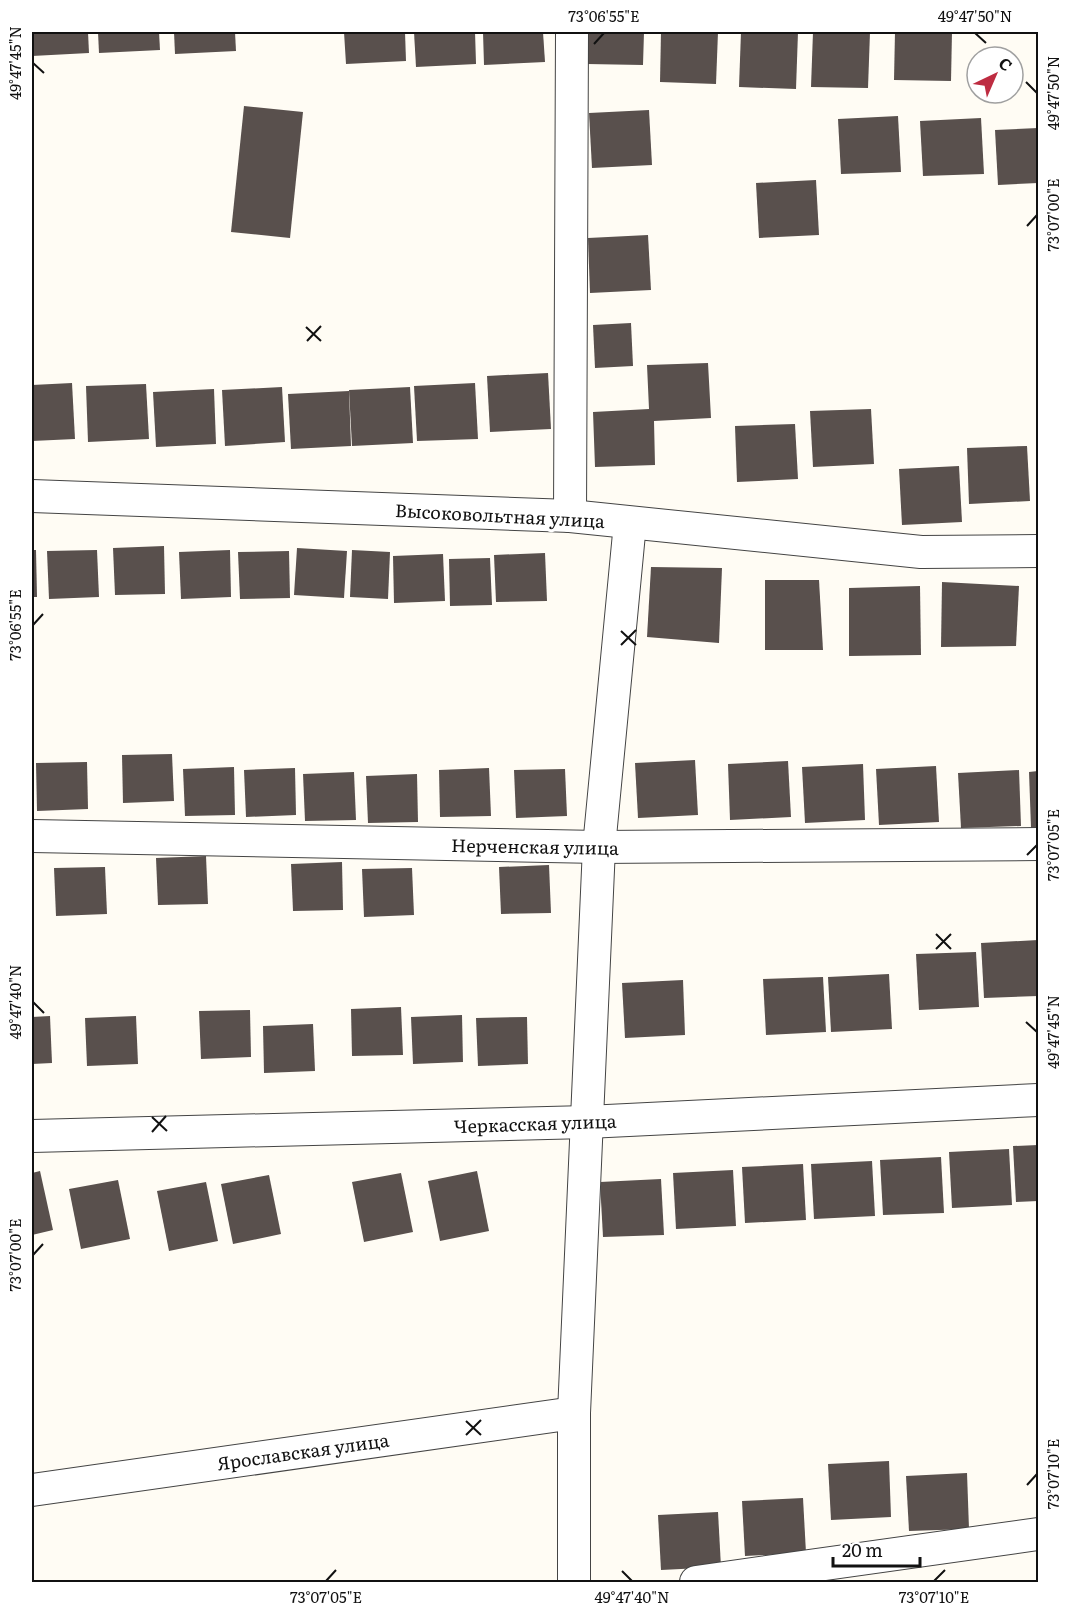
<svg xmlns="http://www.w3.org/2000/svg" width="1070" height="1614" font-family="Literata,serif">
  <rect width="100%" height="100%" fill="#fffcf4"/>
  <g fill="#59504d">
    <polygon points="32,32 88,32 89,53 32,56"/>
    <polygon points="98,32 159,32 160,50 99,53"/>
    <polygon points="174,32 235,32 236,51 175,54"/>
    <polygon points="344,32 405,32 406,61 346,64"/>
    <polygon points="414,32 475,32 476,64 416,67"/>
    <polygon points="483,32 543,32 545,62 484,65"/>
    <polygon points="587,32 644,32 643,65 587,64"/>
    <polygon points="661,32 718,32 716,84 660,82"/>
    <polygon points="741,32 798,32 796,89 739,87"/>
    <polygon points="813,32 870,32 868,88 811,87"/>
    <polygon points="895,32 952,32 951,81 894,80"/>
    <polygon points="244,106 303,112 290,238 231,232"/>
    <polygon points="649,110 652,165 592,168 589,113"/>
    <polygon points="898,116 901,172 841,174 838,119"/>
    <polygon points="981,118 984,174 923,176 920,121"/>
    <polygon points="1038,128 1038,183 998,185 995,130"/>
    <polygon points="816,180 819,235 759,238 756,183"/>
    <polygon points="648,235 651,290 590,293 588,238"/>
    <polygon points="631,323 633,366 595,368 593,325"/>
    <polygon points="708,363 711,418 654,421 655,465 595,467 593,412 649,409 647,365"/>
    <polygon points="548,373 551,429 490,432 487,376"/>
    <polygon points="72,383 75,439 32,441 32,385"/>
    <polygon points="475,383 478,439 417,441 414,386"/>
    <polygon points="146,384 149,439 88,442 86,386"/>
    <polygon points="282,387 285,442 225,446 222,390"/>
    <polygon points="410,387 413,443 352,446 349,390"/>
    <polygon points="214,389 216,444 156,447 153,392"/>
    <polygon points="349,391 351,446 291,449 288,394"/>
    <polygon points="871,409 874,464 813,467 810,411"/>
    <polygon points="795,424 798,479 737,482 735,426"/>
    <polygon points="1027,446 1030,501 969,504 967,448"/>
    <polygon points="959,466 962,522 902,525 899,469"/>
    <polygon points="164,546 165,594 115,595 113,548"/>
    <polygon points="297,548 347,551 344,598 294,595"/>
    <polygon points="32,550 36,550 37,597 32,597"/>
    <polygon points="97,550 99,597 49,599 47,551"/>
    <polygon points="230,550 231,597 181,599 179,552"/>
    <polygon points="352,550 390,552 388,599 350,597"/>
    <polygon points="289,551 290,598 240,599 238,552"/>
    <polygon points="545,553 547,601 496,602 494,555"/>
    <polygon points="443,554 445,601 394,603 393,556"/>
    <polygon points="490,558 492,605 450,606 449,559"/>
    <polygon points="651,567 722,568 719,643 647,637"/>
    <polygon points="765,580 819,580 823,650 765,650"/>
    <polygon points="942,582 1019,586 1016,646 941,647"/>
    <polygon points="920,586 921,655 849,656 849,588"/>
    <polygon points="172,754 174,801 123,803 122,755"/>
    <polygon points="695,760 698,815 638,818 635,763"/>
    <polygon points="788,761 791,817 730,820 728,764"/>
    <polygon points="87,762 88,809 37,811 36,763"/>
    <polygon points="863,764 865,820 805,823 802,767"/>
    <polygon points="936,766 939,822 879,825 876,769"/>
    <polygon points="234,767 235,815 185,816 183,769"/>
    <polygon points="295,768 296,815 246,817 244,770"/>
    <polygon points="489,768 491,816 440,817 439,770"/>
    <polygon points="565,769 567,816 516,818 514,770"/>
    <polygon points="1019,770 1021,826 961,828 958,773"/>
    <polygon points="1038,771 1038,827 1031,828 1029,772"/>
    <polygon points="354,772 356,820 305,821 303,774"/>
    <polygon points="417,774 418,822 368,823 366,776"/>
    <polygon points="206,856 208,904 158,905 156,858"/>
    <polygon points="342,862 343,910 293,911 291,864"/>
    <polygon points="549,865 551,913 501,914 499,867"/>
    <polygon points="105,867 107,914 56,916 54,868"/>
    <polygon points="412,868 414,915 364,917 362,869"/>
    <polygon points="1038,940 1038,996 984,998 981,943"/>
    <polygon points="976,952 979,1007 919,1010 916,954"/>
    <polygon points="889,974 892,1029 831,1032 828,977"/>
    <polygon points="823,977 826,1032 766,1035 763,979"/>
    <polygon points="683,980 685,1035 625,1038 622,983"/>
    <polygon points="401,1007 403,1055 352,1056 351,1009"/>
    <polygon points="250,1010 251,1057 201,1059 199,1011"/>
    <polygon points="462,1015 463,1062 413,1064 411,1017"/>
    <polygon points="50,1016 52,1063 32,1064 32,1017"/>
    <polygon points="136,1016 138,1064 87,1066 85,1018"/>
    <polygon points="527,1017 528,1064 478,1066 476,1018"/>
    <polygon points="313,1024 315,1071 264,1073 263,1026"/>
    <polygon points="1038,1145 1038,1201 1016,1202 1013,1146"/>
    <polygon points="1009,1149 1012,1205 952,1208 949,1152"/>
    <polygon points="941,1157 944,1213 883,1215 880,1160"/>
    <polygon points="872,1161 875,1216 814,1219 811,1164"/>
    <polygon points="803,1164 806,1220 745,1223 742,1167"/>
    <polygon points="733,1170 736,1226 676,1229 673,1173"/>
    <polygon points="40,1171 53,1230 32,1235 32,1173"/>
    <polygon points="477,1171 489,1231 440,1241 428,1181"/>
    <polygon points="401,1173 413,1232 364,1242 352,1182"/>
    <polygon points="269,1175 281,1234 233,1244 221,1184"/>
    <polygon points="661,1179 664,1235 603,1237 600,1182"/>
    <polygon points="118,1180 130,1239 81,1249 69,1189"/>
    <polygon points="206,1182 218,1241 169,1251 157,1191"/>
    <polygon points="889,1461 891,1517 831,1520 828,1464"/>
    <polygon points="967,1473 969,1529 909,1531 906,1476"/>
    <polygon points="803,1498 806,1553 745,1556 742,1501"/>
    <polygon points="718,1512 721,1567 661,1570 658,1515"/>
  </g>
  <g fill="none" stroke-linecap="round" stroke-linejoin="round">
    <g stroke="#444" stroke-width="34">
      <g id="street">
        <polyline points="32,496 570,516 921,552 1038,551"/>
        <polyline points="570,516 572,32"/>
        <polyline points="32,836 599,847 1038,844"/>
        <polyline points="32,1136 587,1122 1038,1100"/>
        <polyline points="32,1490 574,1413"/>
        <polyline points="574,1582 574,1413 599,847 630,523"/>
        <polyline points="696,1582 1038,1534"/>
      </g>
    </g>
    <use href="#street" stroke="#fff" stroke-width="32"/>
  </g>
  <path fill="none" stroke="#111" stroke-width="2" d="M975,33L986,43M594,44L604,33M33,63L44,73M1026,82L1037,93M1027,226L1037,215M306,327L321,341M307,341L321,326M33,625L43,614M621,631L636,645M621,645L636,630M1027,855L1037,845M936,934L951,949M936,949L951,934M33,1002L44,1013M1026,1022L1037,1032M152,1117L167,1131M152,1132L166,1116M33,1255L43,1244M466,1421L481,1435M466,1435L481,1420M1027,1485L1037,1474M622,1571L632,1581M326,1581L336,1570M934,1581L945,1570"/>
  <g text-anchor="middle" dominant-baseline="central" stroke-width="6" stroke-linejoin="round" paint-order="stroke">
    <g font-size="18" fill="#111" stroke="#fff">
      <text transform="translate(500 515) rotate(3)">Высоковольтная улица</text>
      <text transform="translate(535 846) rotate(1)">Нерченская улица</text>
      <text transform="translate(535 1123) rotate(-2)">Черкасская улица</text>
      <text transform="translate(303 1451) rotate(-8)">Ярославская улица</text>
    </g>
  </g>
  <rect width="1070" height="1614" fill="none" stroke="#ffffff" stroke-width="66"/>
  <g transform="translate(995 75) rotate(44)"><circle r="28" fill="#ffffff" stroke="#a0a0a0" stroke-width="1.5"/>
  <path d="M0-4.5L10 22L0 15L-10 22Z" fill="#be2c41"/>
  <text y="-9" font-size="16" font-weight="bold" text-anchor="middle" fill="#111111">С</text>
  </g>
  <path d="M833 1557v9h87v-9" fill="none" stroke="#111111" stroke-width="3"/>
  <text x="842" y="1557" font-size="18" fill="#111111" stroke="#ffffff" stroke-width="4.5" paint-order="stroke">20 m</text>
  <rect x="33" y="33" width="1004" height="1548" fill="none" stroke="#111" stroke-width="2"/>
  <g font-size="15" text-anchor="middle" fill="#111">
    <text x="604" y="22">73°06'55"E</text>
    <text x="975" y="22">49°47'50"N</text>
    <text transform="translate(16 63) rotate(-90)" y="5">49°47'45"N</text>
    <text transform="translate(1054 93) rotate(-90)" y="5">49°47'50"N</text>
    <text transform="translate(1054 215) rotate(-90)" y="5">73°07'00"E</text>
    <text transform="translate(16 625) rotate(-90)" y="5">73°06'55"E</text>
    <text transform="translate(1054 845) rotate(-90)" y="5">73°07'05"E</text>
    <text transform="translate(16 1002) rotate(-90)" y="5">49°47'40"N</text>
    <text transform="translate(1054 1032) rotate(-90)" y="5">49°47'45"N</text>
    <text transform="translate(16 1255) rotate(-90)" y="5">73°07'00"E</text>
    <text transform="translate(1054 1474) rotate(-90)" y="5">73°07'10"E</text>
    <text x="326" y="1603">73°07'05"E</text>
    <text x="632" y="1603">49°47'40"N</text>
    <text x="934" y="1603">73°07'10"E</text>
  </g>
</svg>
